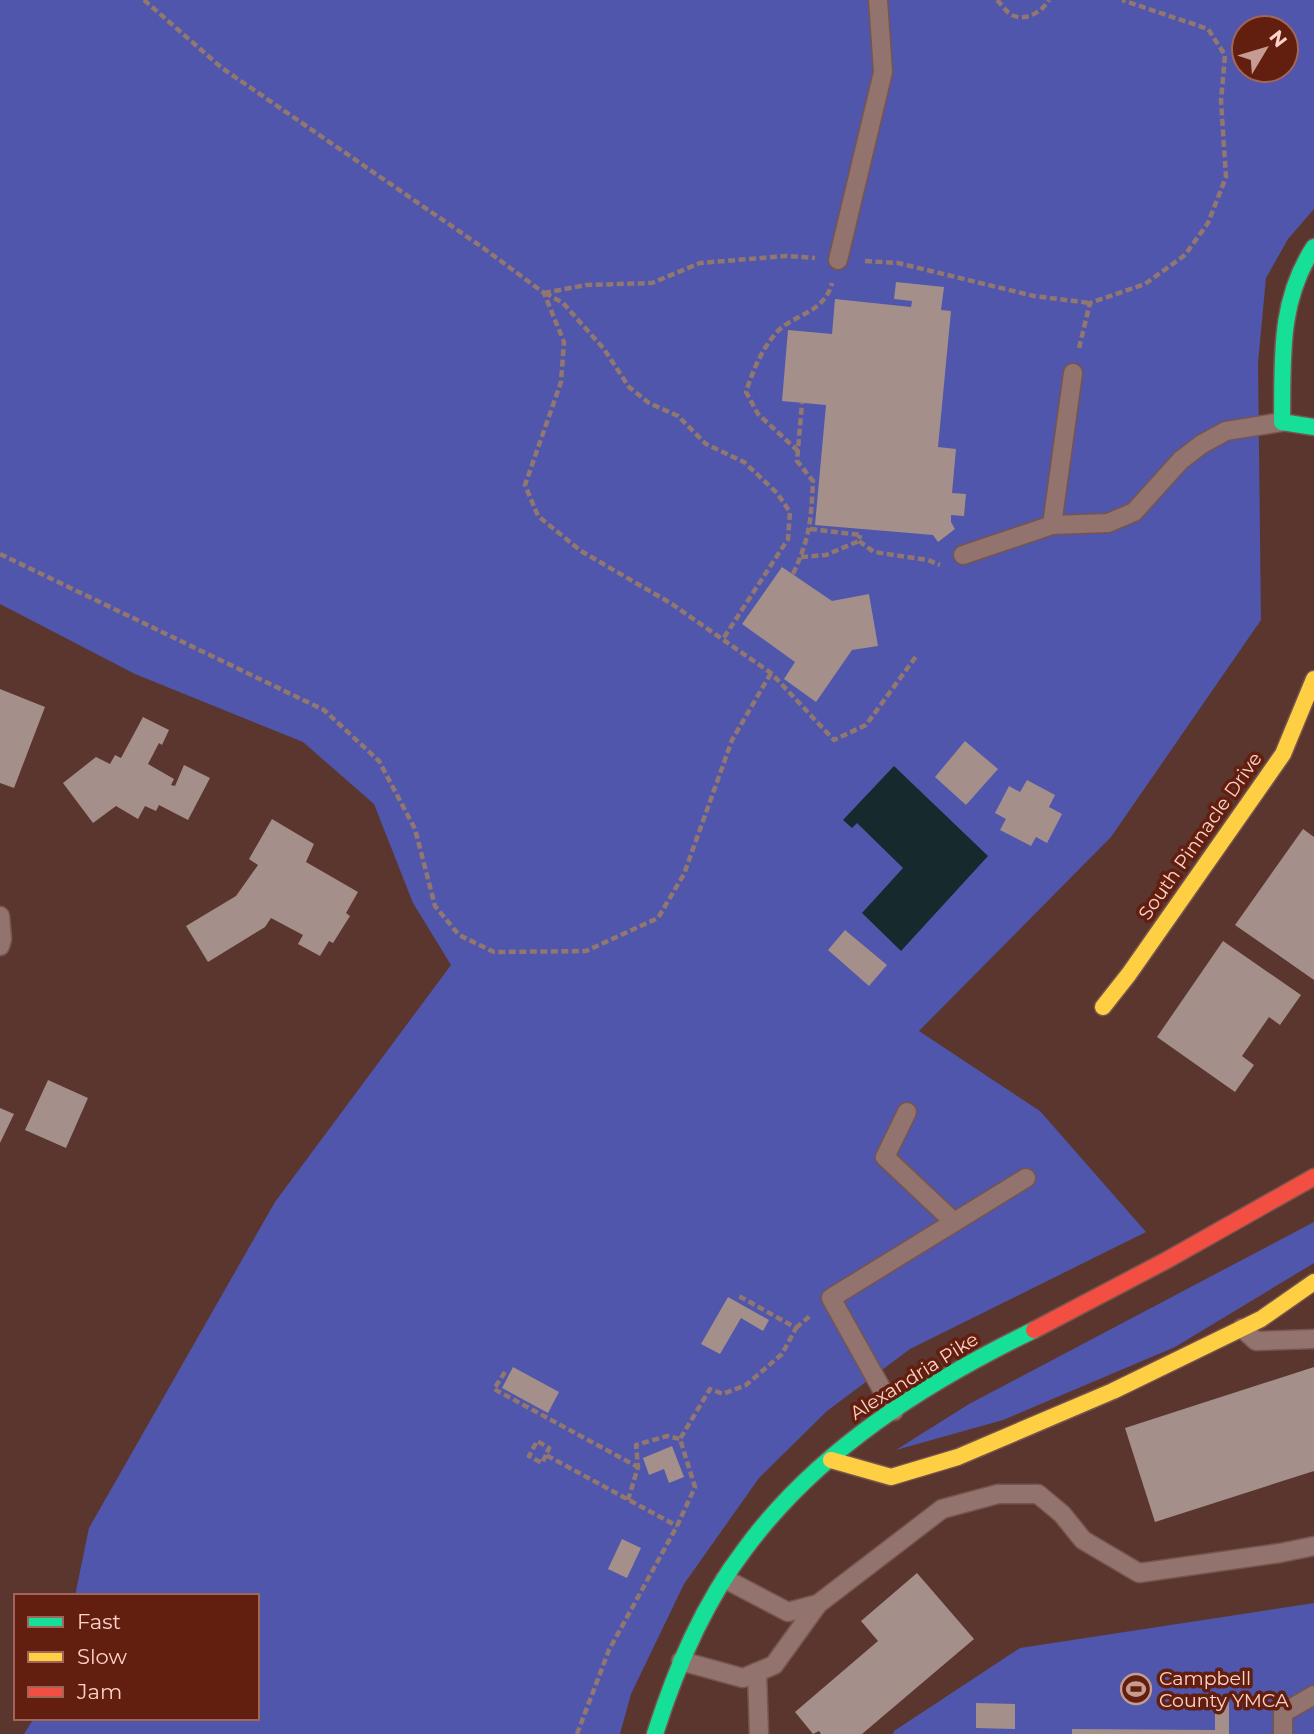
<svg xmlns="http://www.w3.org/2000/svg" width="1314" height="1734" font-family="Montserrat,sans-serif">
  <rect width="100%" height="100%" fill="#5b362e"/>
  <g fill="#5056ab" fill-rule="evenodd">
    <path d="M0,0H1314V209L1288,239L1266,278L1258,363L1261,620L1111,837L919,1031L1040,1111L1146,1232L910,1349L827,1411L759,1478L684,1584L631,1694L620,1734H24L34,1718H257V1596H75L89,1528L275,1202L451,965L413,903L374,804L303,742L135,674L0,604ZM1244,28H1286V70H1244Z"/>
    <polygon points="1314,1222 1314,1263 1175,1347 1003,1420 896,1450 969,1404"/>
    <polygon points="1314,1603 1314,1734 893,1734 894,1731 1020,1648"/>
  </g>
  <polygon fill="#162a2e" points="894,766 988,856 901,951 862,913 903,868 857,823 852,828 843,820"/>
  <g fill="#a58f8a">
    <polygon points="896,282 944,287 941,310 951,311 938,447 956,449 952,493 966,494 964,516 951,515 951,522 955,529 938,542 933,535 815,525 826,405 782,401 788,330 832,334 835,299 911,307 912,301 894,299"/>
    <polygon points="782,567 832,601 869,594 878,646 852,650 816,702 784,679 795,662 742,624"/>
    <polygon points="0,689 45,707 14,788 0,783"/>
    <polygon points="143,717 169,730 162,745 159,743 148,764 174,779 171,785 175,786 184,765 210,778 188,820 159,805 156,811 145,806 138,819 116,806 93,823 63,783 96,757 110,764 115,755 121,758"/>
    <polygon points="965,741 998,769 966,805 935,777"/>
    <polygon points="1027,780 1055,795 1049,807 1062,814 1047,843 1036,837 1031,846 1000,830 1006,819 995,813 1009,786 1020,792"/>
    <polygon points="272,819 314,844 306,862 358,892 346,913 350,916 333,943 329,941 320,956 298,944 303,935 271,918 265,927 208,962 186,926 236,896 258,865 249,859"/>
    <polygon points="1303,829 1314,837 1314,980 1235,925"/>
    <polygon points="845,930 887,965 869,986 828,950"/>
    <polygon points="1223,941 1301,995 1280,1025 1269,1017 1242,1056 1254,1065 1235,1092 1157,1037"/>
    <polygon points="48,1080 88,1098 66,1148 25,1130"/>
    <polygon points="0,1108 14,1114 0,1143"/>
    <polygon points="728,1297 769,1320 763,1331 741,1318 720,1354 701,1344"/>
    <polygon points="513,1367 559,1392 548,1413 502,1388"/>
    <polygon points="1314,1367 1314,1471 1155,1522 1125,1428"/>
    <polygon points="672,1446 684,1477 669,1483 664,1469 649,1475 643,1458"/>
    <polygon points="622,1539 641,1548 627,1578 608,1569"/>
    <polygon points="917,1573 974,1639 862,1734 821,1734 819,1731 813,1734 795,1712 878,1641 861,1621"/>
    <polygon points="1215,1699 1229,1699 1229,1734 1072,1734 1072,1729 1215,1730"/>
    <polygon points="976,1703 1015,1704 1015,1729 976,1728"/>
  </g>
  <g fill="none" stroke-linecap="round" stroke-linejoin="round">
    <g stroke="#77554e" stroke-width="21">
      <g id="lane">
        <polyline points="838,260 883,72 878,0"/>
        <polyline points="1052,525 1073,373"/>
        <polyline points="963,555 1052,525 1108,523 1134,512 1181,460 1202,444 1226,431 1282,422"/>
        <polyline points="0,916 2,939 0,946"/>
        <polyline points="907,1112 885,1157 954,1222"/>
        <polyline points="1242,1328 1256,1341 1314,1339"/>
        <polyline points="894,1411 831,1298 1026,1178"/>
        <polyline points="725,1579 788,1612 818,1604 942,1509 998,1494 1038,1494 1062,1514 1083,1540 1139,1573 1280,1553 1314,1546"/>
        <polyline points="681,1661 743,1678 774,1665 818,1604"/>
        <polyline points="757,1672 759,1734"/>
        <polyline points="1283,1734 1283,1713 1314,1695"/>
      </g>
    </g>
    <g stroke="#77554e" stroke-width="19">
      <g id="fast">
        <path d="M1314,247C1278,302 1283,359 1282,422L1314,427"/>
        <path d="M655,1734C676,1668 703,1604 745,1549C818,1450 925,1383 1034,1330"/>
      </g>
    </g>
    <g stroke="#77554e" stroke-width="19">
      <g id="slow">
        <polyline points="1103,1007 1129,974 1283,754 1314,679"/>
        <polyline points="831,1460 891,1477 958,1457 1113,1391 1261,1319 1314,1282"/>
      </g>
    </g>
    <g stroke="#77554e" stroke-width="19">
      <polyline id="jam" points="1034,1330 1167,1260 1314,1177"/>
    </g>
    <g stroke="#917770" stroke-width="4.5" stroke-dasharray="7 3.5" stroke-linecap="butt">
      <polyline points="144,0 222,68 482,247 544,293 564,342 561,382 525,485 538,516 581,551 672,604 771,673 834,740 866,725 917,655"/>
      <path d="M997,0C1001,4 1005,10 1009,13C1023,24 1042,12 1049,0"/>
      <polyline points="865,261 898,263 1034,296 1090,303"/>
      <polyline points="544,293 586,285 652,283 700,263 786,256 815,258"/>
      <polyline points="545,293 563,303 604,349 629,387 649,403 678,416 706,444 744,462 777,493 790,512 788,539 723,639"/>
      <polyline points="1079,348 1090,303 1145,284 1185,255 1208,223 1226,177 1221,101 1225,55 1208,29 1122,0"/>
      <path d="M798,451L758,414L746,392C753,370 761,351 776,333C793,314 824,314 832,283"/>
      <polyline points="810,529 860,535"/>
      <polyline points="859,541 874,552 928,560 940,565"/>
      <polyline points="0,554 324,710 379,761 415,829 435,906 459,935 494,952 586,951 658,918 684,874 732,740 771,673"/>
      <polyline points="801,557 826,555 859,541 860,535"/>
      <path d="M793,574C810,537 811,521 813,481L797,461L802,403"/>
      <polyline points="796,1328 811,1315"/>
      <polyline points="505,1372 494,1389 638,1467"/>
      <polyline points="546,1455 542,1463 529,1456 537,1441 549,1448 546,1455 677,1526"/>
      <polyline points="628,1500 638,1467 636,1445 667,1436 680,1439"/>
      <polyline points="577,1734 609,1650 677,1526 695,1487 680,1439 710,1389 723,1394 746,1385 782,1354 796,1328 739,1296"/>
    </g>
    <use href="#lane" stroke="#92736d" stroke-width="18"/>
    <use href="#fast" stroke="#16e098" stroke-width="16"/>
    <use href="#slow" stroke="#ffcf43" stroke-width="16"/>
    <use href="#jam" stroke="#f24e42" stroke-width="16"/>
  </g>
  <defs>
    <g id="stadium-ring" transform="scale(1.575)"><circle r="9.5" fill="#621e0f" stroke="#c59b92" stroke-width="1.5"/><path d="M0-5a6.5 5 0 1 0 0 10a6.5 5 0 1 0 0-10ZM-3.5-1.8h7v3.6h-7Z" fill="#c59b92"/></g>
  </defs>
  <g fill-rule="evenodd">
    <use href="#stadium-ring" x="1136" y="1689"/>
  </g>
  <g text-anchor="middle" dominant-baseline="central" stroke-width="7" stroke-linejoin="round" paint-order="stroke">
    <g font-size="19" fill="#fed2c8" stroke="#621e0f">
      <text transform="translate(1200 836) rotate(-55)">South Pinnacle Drive</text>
      <text transform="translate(914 1376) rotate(-32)">Alexandria Pike</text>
    </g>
    <g font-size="19" fill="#fed2c8" stroke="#621e0f" text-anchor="start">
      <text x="1159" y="1678">Campbell<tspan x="1159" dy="22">County YMCA</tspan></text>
    </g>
  </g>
  <rect x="14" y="1594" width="245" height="126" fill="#621e0f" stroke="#a06659" stroke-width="2"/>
  <rect x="28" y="1617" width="35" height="10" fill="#16e098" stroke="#a06659" stroke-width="2"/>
  <text x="77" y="1629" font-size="21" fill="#fed2c8">Fast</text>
  <rect x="28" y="1652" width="35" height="10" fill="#ffcf43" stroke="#a06659" stroke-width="2"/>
  <text x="77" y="1664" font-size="21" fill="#fed2c8">Slow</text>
  <rect x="28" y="1687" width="35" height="10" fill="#f24e42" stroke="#a06659" stroke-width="2"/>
  <text x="77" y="1699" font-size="21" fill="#fed2c8">Jam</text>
  <g transform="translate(1265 49) rotate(52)"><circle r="33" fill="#621e0f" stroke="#a06659" stroke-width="2"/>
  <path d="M0-5L12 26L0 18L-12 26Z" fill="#c59b92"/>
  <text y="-10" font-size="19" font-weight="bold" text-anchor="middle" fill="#fed2c8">N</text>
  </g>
</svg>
